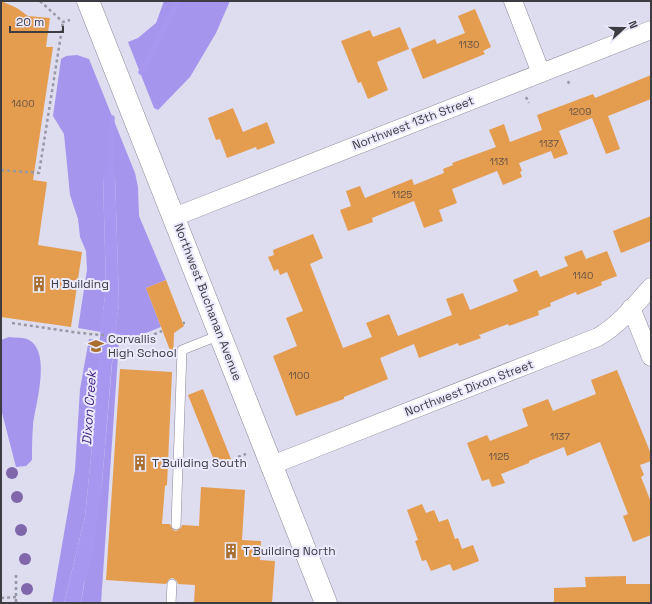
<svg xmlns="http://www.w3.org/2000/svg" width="652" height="604" font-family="'Space Grotesk',sans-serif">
  <rect width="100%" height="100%" fill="#dedcef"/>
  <g fill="#a695ed">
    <polygon points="164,1 230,1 216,33 190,77 158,110 154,108 128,42 138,38 156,23"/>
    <polygon points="77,55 89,59 135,173 138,187 139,216 166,280 146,288 161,327 136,337 115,334 119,303 115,175 103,178 106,286 101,332 78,328 87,270 86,251 80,237 78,219 70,195 64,134 53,116 61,59 66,56"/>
    <path d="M9,337C14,338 22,337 27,339C53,350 35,406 33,426C32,437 32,449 32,460L26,466L16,467L1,409V340Z"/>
    <polygon points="89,339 100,340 96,406 85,517 64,603 52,603 75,470 80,389"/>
    <polygon points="114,341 119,341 101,603 81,603 102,483"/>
  </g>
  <polygon fill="#a897f0" points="108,172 115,175 119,303 112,362 102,483 93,553 84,584 81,603 64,603 85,517 96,406 98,354 106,286 103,177"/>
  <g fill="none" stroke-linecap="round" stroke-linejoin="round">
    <g stroke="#a897f0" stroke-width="5.5">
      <polyline points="141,72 179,1"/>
      <polyline points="110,179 112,118"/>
    </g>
  </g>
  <g fill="#e49c4f">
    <polygon points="1,1 17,8 28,16 50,18 46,47 53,47 33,180 47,182 38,245 82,252 71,327 1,317"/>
    <polygon points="475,9 491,47 483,51 485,54 423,79 411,49 435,39 437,44 465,33 458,16"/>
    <polygon points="400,27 409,49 377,62 388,90 368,99 361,82 358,83 341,41 370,30 373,37"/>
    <polygon points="651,75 651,99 608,116 620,149 606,154 592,118 559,131 568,154 554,159 551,151 519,163 522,171 520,172 522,177 503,185 497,171 452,189 457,203 439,210 443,221 424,228 414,201 372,218 373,222 348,231 340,210 351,206 346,191 360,186 365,198 412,179 414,185 444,173 443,169 453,165 452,163 496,147 489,130 504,124 510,142 542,130 537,115 593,94 595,98"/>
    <polygon points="233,108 243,132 267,122 275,143 257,150 256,147 227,158 220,139 216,140 208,118"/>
    <polygon points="651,216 651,241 621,253 613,231"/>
    <polygon points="313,234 323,258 310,264 343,348 372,337 366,323 389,314 398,336 452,315 446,299 463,293 470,310 518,291 513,280 537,270 540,277 568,266 564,257 582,250 586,259 607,251 617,276 601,282 602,285 577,295 576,292 550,303 551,306 538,311 539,315 509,326 508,324 479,335 481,338 459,346 458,343 419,358 414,344 380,358 388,379 344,397 344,399 296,416 273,356 297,346 286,318 303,311 287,272 280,275 278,269 274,271 268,257 274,255 273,250"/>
    <polygon points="166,280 184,326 174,333 173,358 146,288"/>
    <polygon points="120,369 172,372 167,485 165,486 162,524 170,524 173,530 176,531 181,528 182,525 199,526 201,487 245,490 242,540 261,541 260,560 275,561 272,603 194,603 195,585 178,584 177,581 173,578 169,579 166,584 106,580"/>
    <polygon points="617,370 651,454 651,461 640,465 644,475 641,477 651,502 651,535 633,542 623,516 628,514 600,442 567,456 564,447 529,461 529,463 501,474 505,483 492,487 489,479 482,481 467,443 487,435 490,441 528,426 522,409 548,399 553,411 596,394 591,380"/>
    <polygon points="203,389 231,459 216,465 188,395"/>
    <polygon points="422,504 426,513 434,510 439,522 448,519 455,539 458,538 462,549 473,545 479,561 453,571 450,564 431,571 426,560 422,561 415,541 418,540 407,510"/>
    <polygon points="626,576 626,584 651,584 651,603 554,603 554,588 586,587 585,577"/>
  </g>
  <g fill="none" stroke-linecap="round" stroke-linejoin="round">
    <g stroke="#8c899a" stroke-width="10">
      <g id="lane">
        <polyline points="176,525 182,350 220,335"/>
        <polyline points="171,603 172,584"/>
      </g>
    </g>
    <g stroke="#8c899a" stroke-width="19">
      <g id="street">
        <polyline points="513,1 541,73"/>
        <polyline points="174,217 651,30"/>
        <polyline points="631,308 651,357"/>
        <path d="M272,465L598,337C619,325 635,305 651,287"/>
      </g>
    </g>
    <g stroke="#8c899a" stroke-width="23">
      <polyline id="secondary" points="88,1 326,603"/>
    </g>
    <g stroke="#9998a5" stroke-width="2.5" stroke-dasharray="3 3" stroke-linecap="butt">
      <polyline points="40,1 63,22 70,20"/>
      <polyline points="568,81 570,86"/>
      <polyline points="526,97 529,103"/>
      <polyline points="1,170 39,173 63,22"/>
      <polyline points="12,323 80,333 142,339 162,331"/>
      <polyline points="183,323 185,323"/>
      <polyline points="238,457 246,454"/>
      <polyline points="16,575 16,603"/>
      <polyline points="1,598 17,597"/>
    </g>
    <use href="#lane" stroke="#fff" stroke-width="9"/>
    <use href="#street" stroke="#fff" stroke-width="18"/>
    <use href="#secondary" stroke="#fff" stroke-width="22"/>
  </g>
  <g fill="#8067ab">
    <circle cx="12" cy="473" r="6"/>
    <circle cx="17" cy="497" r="6"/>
    <circle cx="21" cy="530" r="6"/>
    <circle cx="25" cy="559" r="6"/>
    <circle cx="27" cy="589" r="6"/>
  </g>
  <defs>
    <g id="building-bare" transform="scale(1.2)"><path d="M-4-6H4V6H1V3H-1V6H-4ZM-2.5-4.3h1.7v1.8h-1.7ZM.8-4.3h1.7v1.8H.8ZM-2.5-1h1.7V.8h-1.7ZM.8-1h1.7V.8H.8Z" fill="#a96f2f" stroke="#ebe9fc" stroke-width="2.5" paint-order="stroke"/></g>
    <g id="school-bare" transform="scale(1.2)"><path d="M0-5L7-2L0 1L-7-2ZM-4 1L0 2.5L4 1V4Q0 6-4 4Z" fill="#a96f2f" stroke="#ebe9fc" stroke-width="2.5" paint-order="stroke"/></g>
  </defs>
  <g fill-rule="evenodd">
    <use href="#building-bare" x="39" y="284"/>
    <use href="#school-bare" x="96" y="346"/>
    <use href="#building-bare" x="140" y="463"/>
    <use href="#building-bare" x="231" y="551"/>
  </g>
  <g text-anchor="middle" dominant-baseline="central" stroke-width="4" stroke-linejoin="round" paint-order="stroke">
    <g font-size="10" fill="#675446">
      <text x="469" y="44">1130</text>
      <text x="23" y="103">1400</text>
      <text x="580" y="111">1209</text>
      <text x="549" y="143">1137</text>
      <text x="499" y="161">1131</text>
      <text x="402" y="194">1125</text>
      <text x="583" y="275">1140</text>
      <text x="299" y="375">1100</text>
      <text x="560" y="436">1137</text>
      <text x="499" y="456">1125</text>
    </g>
    <g font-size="12" fill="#3d3c43" stroke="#ebe9fc">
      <text transform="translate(413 123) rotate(-21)">Northwest 13th Street</text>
      <text transform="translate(208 302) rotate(69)">Northwest Buchanan Avenue</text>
      <text transform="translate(469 388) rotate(-21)">Northwest Dixon Street</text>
    </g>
    <g font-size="12" fill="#3d3c43" stroke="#ebe9fc" text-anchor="start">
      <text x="51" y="284">H Building</text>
      <text x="108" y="339">Corvallis<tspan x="108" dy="14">High School</tspan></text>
      <text x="152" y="463">T Building South</text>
      <text x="243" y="551">T Building North</text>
    </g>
    <g font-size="13" font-style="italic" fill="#432287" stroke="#ebe9fc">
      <text transform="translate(89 408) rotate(-86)">Dixon Creek</text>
    </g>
  </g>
  <rect width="652" height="604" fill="none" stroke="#3d3c43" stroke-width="4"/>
  <g transform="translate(624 28) rotate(69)" stroke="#ebe9fc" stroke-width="3" paint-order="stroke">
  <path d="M0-3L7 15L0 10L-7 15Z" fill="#3d3c43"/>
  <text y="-6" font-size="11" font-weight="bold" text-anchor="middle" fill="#3d3c43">N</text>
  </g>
  <path d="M10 26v6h53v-6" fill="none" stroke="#3d3c43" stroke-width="2"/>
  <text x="16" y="26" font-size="12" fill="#3d3c43" stroke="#ebe9fc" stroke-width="3" paint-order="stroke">20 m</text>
</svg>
